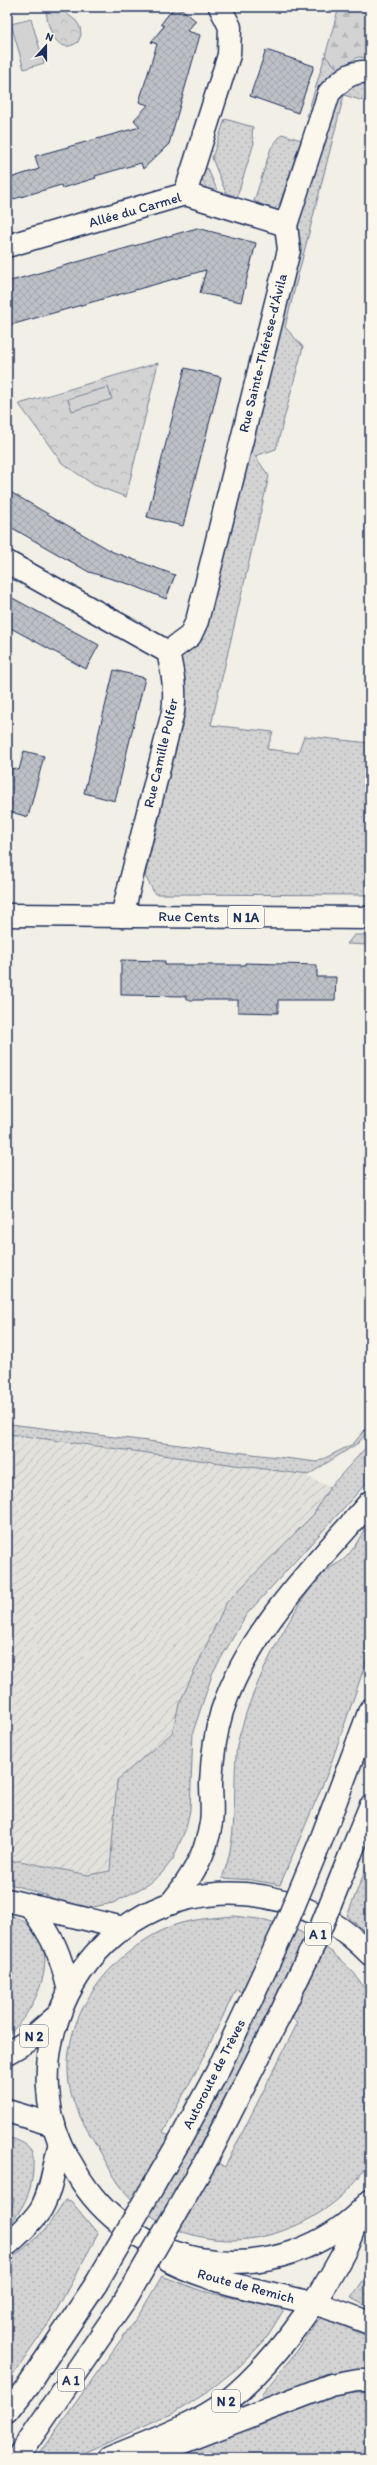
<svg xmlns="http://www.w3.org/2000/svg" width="377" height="2465" font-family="Itim,sans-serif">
  <defs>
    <pattern id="industrial-furrows" width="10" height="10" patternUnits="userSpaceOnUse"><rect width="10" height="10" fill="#e2e1dc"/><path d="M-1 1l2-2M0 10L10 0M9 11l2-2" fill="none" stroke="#c1c1bf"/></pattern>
    <pattern id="grass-dots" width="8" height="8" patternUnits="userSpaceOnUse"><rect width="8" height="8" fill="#d2d3d2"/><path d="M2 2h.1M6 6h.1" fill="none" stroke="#b4b5b7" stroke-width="1.8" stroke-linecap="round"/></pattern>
    <pattern id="forest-firs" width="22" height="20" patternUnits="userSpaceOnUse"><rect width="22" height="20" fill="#d2d3d2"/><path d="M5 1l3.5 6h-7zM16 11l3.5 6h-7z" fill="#b4b5b7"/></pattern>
    <pattern id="park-crowns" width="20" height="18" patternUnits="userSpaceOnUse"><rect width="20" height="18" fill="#d2d3d2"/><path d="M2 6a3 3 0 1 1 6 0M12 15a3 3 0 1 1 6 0" fill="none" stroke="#b4b5b7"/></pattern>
    <pattern id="building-cross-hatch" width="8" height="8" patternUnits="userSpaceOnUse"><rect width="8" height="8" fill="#bdc0c4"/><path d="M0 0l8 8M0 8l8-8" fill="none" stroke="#a2a5ab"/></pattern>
  </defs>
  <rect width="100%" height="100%" fill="#f2efe6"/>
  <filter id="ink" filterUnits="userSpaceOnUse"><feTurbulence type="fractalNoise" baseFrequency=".025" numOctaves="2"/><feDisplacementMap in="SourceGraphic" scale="8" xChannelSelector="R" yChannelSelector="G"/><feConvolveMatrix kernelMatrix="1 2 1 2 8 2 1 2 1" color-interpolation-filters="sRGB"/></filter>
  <g filter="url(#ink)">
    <polygon fill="url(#industrial-furrows)" points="9,1434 297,1472 330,1487 313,1515 226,1603 179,1704 172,1733 117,1780 110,1871 88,1875 20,1861 7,1861"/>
    <g fill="url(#grass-dots)" stroke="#768198" fill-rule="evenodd">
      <polygon points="325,56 338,69 323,86 313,118 307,116"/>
      <polygon points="360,81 370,84 370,103 344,95 285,327 303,347 276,449 255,456 269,476 211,725 273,732 267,749 298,753 304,736 370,743 370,895 155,894 145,876 160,815 156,814 180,657 295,231 335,99"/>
      <polygon points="225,119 253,127 252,135 254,143 237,197 226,193 212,158"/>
      <polygon points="282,134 301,140 280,203 274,210 254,201 271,148"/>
      <path d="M203,167L208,169L217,190L216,197C203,188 201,181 203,167Z"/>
      <polygon points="354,935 370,935 370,945 347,944"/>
      <polygon points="10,1424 317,1462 353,1444 370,1424 370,1429 358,1443 308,1475 9,1434"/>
      <polygon points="370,1443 370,1479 246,1615 213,1672 193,1732 190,1810 186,1828 173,1859 162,1873 149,1884 113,1903 93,1907 77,1908 65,1905 48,1896 7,1883 7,1861 20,1861 88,1875 110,1871 117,1780 172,1733 179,1704 226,1603 313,1515 330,1487"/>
      <path d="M370,1520V1651L328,1772L280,1885L252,1880L222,1878C238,1838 233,1798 236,1756C236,1744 241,1731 244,1720C255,1681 297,1597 327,1570C332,1566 338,1564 343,1560C354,1551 362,1532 370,1520Z"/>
      <polygon points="370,1858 370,1936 347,1916"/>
      <path d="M7,1914C70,1933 43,2004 7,2036Z"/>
      <path d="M234,1916L266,1920L301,1932L332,1952L354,1973L370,1996V2160C350,2196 315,2221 276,2233C223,2250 162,2236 125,2192C113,2177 106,2162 97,2146C85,2126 73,2108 69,2084C60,2017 109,1955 167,1928C188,1919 211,1918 234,1916ZM236,1989L263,2004L190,2147L163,2132L200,2064ZM271,2007L298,2022L225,2167L197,2151Z"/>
      <path d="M7,2137C14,2139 27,2143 31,2150C34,2156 33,2163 33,2169C32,2193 22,2210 7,2228V2212L10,2213L14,2199L7,2196Z"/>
      <polygon points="65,2200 71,2201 98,2234 51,2320 7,2384 7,2263 45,2230"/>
      <polygon points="367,2275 370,2276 370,2308 351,2298"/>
      <polygon points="162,2276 202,2291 281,2308 283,2311 265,2340 240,2366 206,2393 176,2412 73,2458 36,2458 140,2313"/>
      <polygon points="322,2318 370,2337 370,2368 333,2374 263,2399 261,2395 297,2351 319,2319"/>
      <polygon points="370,2392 370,2458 175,2458 312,2400 346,2394"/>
    </g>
    <polygon fill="url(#forest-firs)" stroke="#768198" points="339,7 370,7 370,58 358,57 338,69 325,56"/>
    <g fill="url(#park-crowns)" stroke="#768198">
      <path d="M46,7H59L76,21L80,27L81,35L78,42C56,58 46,24 46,7Z"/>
      <polygon points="158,363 126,497 94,485 62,463 19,404"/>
    </g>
    <g fill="#d2d3d2" stroke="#768198">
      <polygon points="31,19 44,63 24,69 11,24"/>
      <polygon points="108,387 112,399 72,411 68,399"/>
    </g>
    <g fill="url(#building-cross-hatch)" stroke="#1b2f5e">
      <polygon points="174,7 179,7 196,21 187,31 200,35 169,144 143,169 141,163 95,176 96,178 62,188 61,185 7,201 7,179 39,169 35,156 140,127 134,120 148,105 139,102 157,44 151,42 164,26 161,24"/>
      <polygon points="266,50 314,66 298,113 250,96"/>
      <polygon points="197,228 256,243 241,302 200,293 206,270 7,326 7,282"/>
      <polygon points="185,368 221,377 183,526 147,517"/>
      <polygon points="7,490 113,552 175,575 166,599 132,585 89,572 7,525"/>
      <polygon points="7,595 99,645 86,669 7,626"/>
      <polygon points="114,670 145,678 115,801 84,793"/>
      <polygon points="24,751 44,756 28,817 8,811 10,801 7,800 7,767 19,770"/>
      <polygon points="121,960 165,961 165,965 245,965 245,963 317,965 317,977 336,977 335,1000 278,1000 278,1013 238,1012 238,1000 186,1000 186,996 121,995"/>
    </g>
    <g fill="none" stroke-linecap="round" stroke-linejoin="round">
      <g stroke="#1b2f5e" stroke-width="25">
        <g id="minor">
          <polyline points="185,194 229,55 230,27 220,7"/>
          <polyline points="7,246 185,194 286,225"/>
          <path d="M7,562L168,652C173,674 176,691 173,712L122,916"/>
          <path d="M168,652L190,636L197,621L289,250L286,225L329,93C341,80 351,70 370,72"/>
          <polyline points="7,1900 123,1928"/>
          <path d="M31,1907C54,1939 60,1953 69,1991"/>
        </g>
      </g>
      <g stroke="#1b2f5e" stroke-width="25">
        <g id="major">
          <polyline points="7,915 370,918"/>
          <path d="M370,1954C267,1848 94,1886 54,2031C44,2066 46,2107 59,2141C63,2152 71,2162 76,2172C102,2218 149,2250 200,2259C263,2270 327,2249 370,2201"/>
          <polyline points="7,2053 28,2041 58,2015"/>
          <polyline points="7,2111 54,2125"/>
          <path d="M169,2261C217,2285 261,2290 312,2303C332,2308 351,2316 370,2323"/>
          <polyline points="131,2456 170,2447 331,2385 358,2380 370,2380"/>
        </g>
      </g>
      <g stroke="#1b2f5e" stroke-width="25">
        <g id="highway">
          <polyline points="321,1840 370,1710"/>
          <polyline points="351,1853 370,1807"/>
          <path d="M171,1903C191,1878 206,1855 211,1823C213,1810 211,1796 211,1783C212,1760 215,1734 222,1711C249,1629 315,1566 370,1502"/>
          <polyline points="179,2142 217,2072 252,1998"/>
          <polyline points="208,2157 281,2013"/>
          <path d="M7,2245C19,2234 32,2223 41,2209C52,2190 54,2164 60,2143"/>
          <polyline points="7,2412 27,2387 96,2284"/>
          <polyline points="17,2458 124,2302"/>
          <path d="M109,2458C148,2442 194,2426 227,2401C271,2366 317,2303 343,2254C350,2241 354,2227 359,2214"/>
        </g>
      </g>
      <use href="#minor" stroke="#fbf7ec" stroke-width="22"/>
      <use href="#major" stroke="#fbf7ec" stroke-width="22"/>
      <use href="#highway" stroke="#fbf7ec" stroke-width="22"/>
      <g stroke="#1b2f5e" stroke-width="25" stroke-linecap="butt">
        <g id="highway-bridge">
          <polyline points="252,1998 284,1929 321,1840"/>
          <polyline points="281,2013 315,1942 351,1853"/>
          <polyline points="96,2284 179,2142"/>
          <polyline points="124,2302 208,2157"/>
        </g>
      </g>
      <use href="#highway-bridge" stroke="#fbf7ec" stroke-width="22"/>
    </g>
  </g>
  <g text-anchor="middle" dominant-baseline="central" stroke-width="3.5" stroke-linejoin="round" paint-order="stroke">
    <g fill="#fbf7ec" stroke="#5e6b89" stroke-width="1">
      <rect x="228" y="906" width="36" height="22" rx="3"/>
      <rect x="305" y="1923" width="26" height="22" rx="3"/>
      <rect x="20" y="2025" width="28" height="22" rx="3"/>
      <rect x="58" y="2369" width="26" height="22" rx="3"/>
      <rect x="212" y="2390" width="28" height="22" rx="3"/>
    </g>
    <g font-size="13" font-weight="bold" fill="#1b2f5e">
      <text x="246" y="917">N 1A</text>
      <text x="318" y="1934">A 1</text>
      <text x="34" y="2036">N 2</text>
      <text x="71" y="2380">A 1</text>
      <text x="226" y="2401">N 2</text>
    </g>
    <g font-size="14" fill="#1b2f5e" stroke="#fbf7ec">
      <text transform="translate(135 210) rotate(-16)">Allée du Carmel</text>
      <text transform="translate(263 353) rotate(-76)">Rue Sainte-Thérèse-d'Ávila</text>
      <text transform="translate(161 753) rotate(-77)">Rue Camille Polfer</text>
      <text transform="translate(189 917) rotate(1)">Rue Cents</text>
      <text transform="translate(214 2074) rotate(-63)">Autoroute de Trèves</text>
      <text transform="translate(246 2286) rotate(15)">Route de Remich</text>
    </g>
  </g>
  <rect width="377" height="2465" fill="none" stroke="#fbf7ec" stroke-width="24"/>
  <rect x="12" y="12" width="353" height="2441" fill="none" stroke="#1b2f5e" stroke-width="1.5" filter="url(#ink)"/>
  <g transform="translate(46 46) rotate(21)" stroke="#fbf7ec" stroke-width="3" paint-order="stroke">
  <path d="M0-3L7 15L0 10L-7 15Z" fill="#1b2f5e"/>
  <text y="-6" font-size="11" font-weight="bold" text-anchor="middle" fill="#1b2f5e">N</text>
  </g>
</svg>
